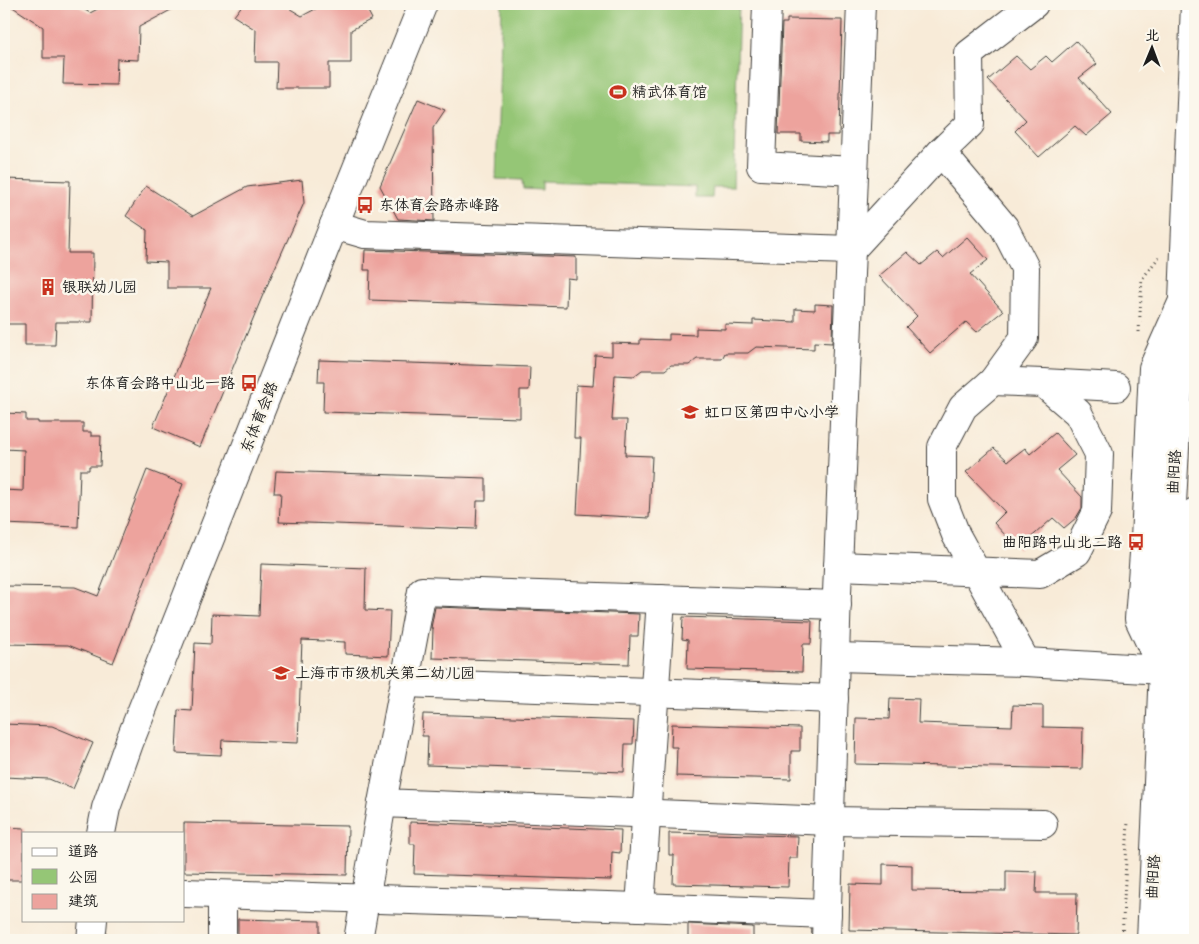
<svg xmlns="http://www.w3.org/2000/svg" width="1199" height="944" font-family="Sriracha,'LXGW WenKai TC',sans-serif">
  <rect width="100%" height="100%" fill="#fbf7ec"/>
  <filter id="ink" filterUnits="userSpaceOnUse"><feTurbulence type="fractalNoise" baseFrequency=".02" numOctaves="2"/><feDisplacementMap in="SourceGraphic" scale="10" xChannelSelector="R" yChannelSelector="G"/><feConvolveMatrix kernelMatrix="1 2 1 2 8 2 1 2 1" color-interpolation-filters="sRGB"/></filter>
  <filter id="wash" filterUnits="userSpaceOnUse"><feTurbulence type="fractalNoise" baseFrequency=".0096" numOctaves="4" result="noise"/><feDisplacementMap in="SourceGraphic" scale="20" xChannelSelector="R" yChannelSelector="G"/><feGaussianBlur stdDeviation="1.12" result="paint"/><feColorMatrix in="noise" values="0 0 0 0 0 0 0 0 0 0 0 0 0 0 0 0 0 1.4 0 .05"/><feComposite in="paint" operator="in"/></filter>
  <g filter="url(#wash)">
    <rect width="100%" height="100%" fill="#f8ebd8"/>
    <polygon fill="#95c676" stroke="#587149" points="502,4 739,4 733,187 713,187 712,198 695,198 695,187 542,181 542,190 523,189 522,180 496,179"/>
    <g id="blocks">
      <g fill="#eda39d">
        <polygon points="8,4 75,4 90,13 107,4 182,4 139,27 138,60 117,59 116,85 63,84 64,58 43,58 43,27"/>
        <polygon points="243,4 282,4 302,16 325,4 364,4 372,19 351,30 351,63 329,63 329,88 276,88 277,62 255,62 256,30 234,16"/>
        <polygon points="787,19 842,20 839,135 827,135 827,142 801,141 801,134 778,134 782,23 787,23"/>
        <polygon points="1076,41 1097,64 1079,78 1112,114 1086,136 1075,126 1039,157 1015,131 1026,120 988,80 1016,56 1030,69 1046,56 1052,62"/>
        <polygon points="418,99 445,110 433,128 434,221 398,219 380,186"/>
        <polygon points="4,179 70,181 68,253 93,253 92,322 56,322 55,345 25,345 25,324 4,324"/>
        <polygon points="302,180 304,203 262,297 200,447 153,427 211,288 167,288 167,262 146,261 147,230 126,216 146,186 193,216 247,187"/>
        <polygon points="967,237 988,260 970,274 1003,311 977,332 966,322 930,353 906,327 917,316 879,276 907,252 921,265 937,252 943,258"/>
        <polygon points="365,250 576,257 576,279 567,278 566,307 369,300 370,270 364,270"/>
        <polygon points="815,304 833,305 832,343 814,342 814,349 756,347 748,353 725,353 722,359 697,359 689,365 671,365 665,370 642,370 634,376 615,375 612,420 627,420 625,455 652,456 649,518 577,514 581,438 574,438 576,385 593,386 595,355 612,356 612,343 640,344 640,339 669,340 669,334 696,335 696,328 725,329 725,324 753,325 753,320 795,322 795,309 815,310"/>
        <polygon points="319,360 530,367 529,390 520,390 520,418 323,412 324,382 318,382"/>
        <polygon points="4,413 26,414 26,421 38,421 38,423 83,423 83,432 91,432 91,436 101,436 100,466 89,466 89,470 80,470 78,527 4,524 4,490 23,491 24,450 4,449"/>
        <polygon points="1055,433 1075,455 1057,470 1082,497 1082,508 1076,518 1064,528 1053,518 1018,549 994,523 1005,512 966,472 994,448 1008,461 1025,448 1030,454"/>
        <polygon points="147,470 183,484 113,663 68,645 4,644 4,586 75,587 98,596"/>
        <polygon points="276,471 486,478 486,501 477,501 476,529 279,522 281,493 274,493"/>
        <polygon points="261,564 366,568 365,610 390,611 388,656 345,654 345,642 302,640 298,743 222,740 221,755 176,753 178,710 192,711 195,643 211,644 212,614 259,616"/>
        <polygon points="435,607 639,614 638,636 630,636 629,664 432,658 433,628 431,628"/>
        <polygon points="683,617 812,621 811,644 803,644 802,672 687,669 688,640 682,639"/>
        <polygon points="890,698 919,699 918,723 1012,726 1013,705 1043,706 1043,727 1083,728 1082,769 855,764 856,718 889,719"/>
        <polygon points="423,714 634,721 633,744 625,744 624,772 427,765 428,736 422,736"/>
        <polygon points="4,724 52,726 93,743 73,789 49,779 4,777"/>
        <polygon points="672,724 800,728 800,751 791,751 791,779 676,776 677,747 671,747"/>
        <polygon points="410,822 621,830 620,853 612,852 611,880 414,874 415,844 410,844"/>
        <polygon points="184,823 348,826 347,875 184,872"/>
        <polygon points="4,827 24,828 24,873 22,873 22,880 4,880"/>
        <polygon points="669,833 798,836 797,858 789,858 788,887 673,884 674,855 669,855"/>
        <polygon points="883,864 912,865 912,890 1006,891 1006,871 1037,872 1036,893 1077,893 1076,935 849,930 850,884 883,885"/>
        <polygon points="238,919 320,921 320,940 238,940"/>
        <polygon points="688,924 753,927 753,940 688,940"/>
      </g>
    </g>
  </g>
  <g filter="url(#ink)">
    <use href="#blocks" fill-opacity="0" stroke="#3d3b38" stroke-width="1"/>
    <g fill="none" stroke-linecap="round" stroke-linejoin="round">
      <g stroke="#3d3b38" stroke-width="30">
        <g id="minor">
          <polyline points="767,4 761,166 854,171"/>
          <polyline points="334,225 365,234 851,250 941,152"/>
          <polyline points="993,381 1024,338 1025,268 1004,227 941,152 970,124 969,54 1034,4"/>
          <polyline points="1043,383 1116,387"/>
          <polyline points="838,566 1040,574 1077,552 1097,512 1099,454 1078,413 1043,383 993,381 963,407 942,447 942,499 956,535 1026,662 1163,670 1139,619 1145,540 1153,368 1183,301"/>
          <polyline points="837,605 422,591 382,803 830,821 1043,824"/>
          <polyline points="835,657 1026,662"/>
          <polyline points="405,683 834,699"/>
          <polyline points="101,833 106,808 129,743 334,225 423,4"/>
          <polyline points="184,893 640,907 661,599"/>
          <polyline points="640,907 827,914"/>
          <polyline points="91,940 93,920"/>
          <polyline points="222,940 222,895"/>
          <polyline points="358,940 382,803"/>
          <polyline points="826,940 837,593 861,4"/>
        </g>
      </g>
      <g stroke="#3d3b38" stroke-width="30">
        <g id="major">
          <polyline points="1151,940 1163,670 1183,300 1195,4"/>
          <polyline points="1176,940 1195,512"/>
        </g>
      </g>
      <g stroke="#3d3b38" stroke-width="3" stroke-dasharray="1 4" stroke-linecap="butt">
        <polyline points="1139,332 1142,279 1159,257"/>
        <polyline points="1122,940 1128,821"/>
      </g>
      <use href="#minor" stroke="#fff" stroke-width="28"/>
      <use href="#major" stroke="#fff" stroke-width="28"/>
    </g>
  </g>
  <defs>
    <g id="stadium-bare" transform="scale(1.35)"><path d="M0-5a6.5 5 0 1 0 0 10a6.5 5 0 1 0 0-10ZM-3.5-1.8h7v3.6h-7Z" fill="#c8321e" stroke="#fbf7ec" stroke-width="2.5" paint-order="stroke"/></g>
    <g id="bus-bare" transform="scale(1.35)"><path d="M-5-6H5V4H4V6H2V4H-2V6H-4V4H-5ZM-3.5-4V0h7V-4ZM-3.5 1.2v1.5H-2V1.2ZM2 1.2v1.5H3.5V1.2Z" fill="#c8321e" stroke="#fbf7ec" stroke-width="2.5" paint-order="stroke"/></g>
    <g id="building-bare" transform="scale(1.35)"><path d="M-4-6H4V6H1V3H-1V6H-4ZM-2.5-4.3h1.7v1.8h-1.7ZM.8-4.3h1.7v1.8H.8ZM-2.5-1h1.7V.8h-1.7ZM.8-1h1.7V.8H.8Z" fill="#c8321e" stroke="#fbf7ec" stroke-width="2.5" paint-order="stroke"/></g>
    <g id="school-bare" transform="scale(1.35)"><path d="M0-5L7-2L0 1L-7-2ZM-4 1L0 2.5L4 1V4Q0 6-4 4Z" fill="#c8321e" stroke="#fbf7ec" stroke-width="2.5" paint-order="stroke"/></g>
  </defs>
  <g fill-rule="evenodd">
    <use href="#stadium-bare" x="618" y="92"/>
    <use href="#bus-bare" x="365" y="205"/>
    <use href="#building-bare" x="48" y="287"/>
    <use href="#bus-bare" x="249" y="383"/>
    <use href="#school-bare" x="690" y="412"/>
    <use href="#bus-bare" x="1136" y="542"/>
    <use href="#school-bare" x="281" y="673"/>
  </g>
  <g text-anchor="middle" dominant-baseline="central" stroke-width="5" stroke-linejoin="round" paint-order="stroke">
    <g font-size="15" fill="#1c1c1c" stroke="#fbf7ec" text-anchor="start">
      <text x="632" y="92">精武体育馆</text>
      <text x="379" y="205">东体育会路赤峰路</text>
      <text x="62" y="287">银联幼儿园</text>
      <text x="235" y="383" text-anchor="end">东体育会路中山北一路</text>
      <text x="704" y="412">虹口区第四中心小学</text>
      <text x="1122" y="542" text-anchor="end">曲阳路中山北二路</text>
      <text x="295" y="673">上海市市级机关第二幼儿园</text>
    </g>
    <g font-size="15" fill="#1c1c1c" stroke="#fbf7ec">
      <text transform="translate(259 417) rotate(-68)">东体育会路</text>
      <text transform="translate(1174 472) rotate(-87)">曲阳路</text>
      <text transform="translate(1153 877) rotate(-87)">曲阳路</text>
    </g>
  </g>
  <rect width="1199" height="944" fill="none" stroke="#fbf7ec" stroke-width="20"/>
  <rect x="22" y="832" width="162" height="90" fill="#fbf7ec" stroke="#a29f99"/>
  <rect x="32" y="848" width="25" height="8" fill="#ffffff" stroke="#a29f99"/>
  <text x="68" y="856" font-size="15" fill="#1c1c1c">道路</text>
  <rect x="32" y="869" width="25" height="15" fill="#95c676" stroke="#a29f99"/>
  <text x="68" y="882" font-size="15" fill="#1c1c1c">公园</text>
  <rect x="32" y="894" width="25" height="15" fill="#eda39d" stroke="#a29f99"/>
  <text x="68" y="906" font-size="15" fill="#1c1c1c">建筑</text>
  <g transform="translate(1152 48) rotate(1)" stroke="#fbf7ec" stroke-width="4" paint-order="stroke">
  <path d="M0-4L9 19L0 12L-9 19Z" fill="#1c1c1c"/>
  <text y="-8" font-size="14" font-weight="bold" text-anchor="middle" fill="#1c1c1c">北</text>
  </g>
</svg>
